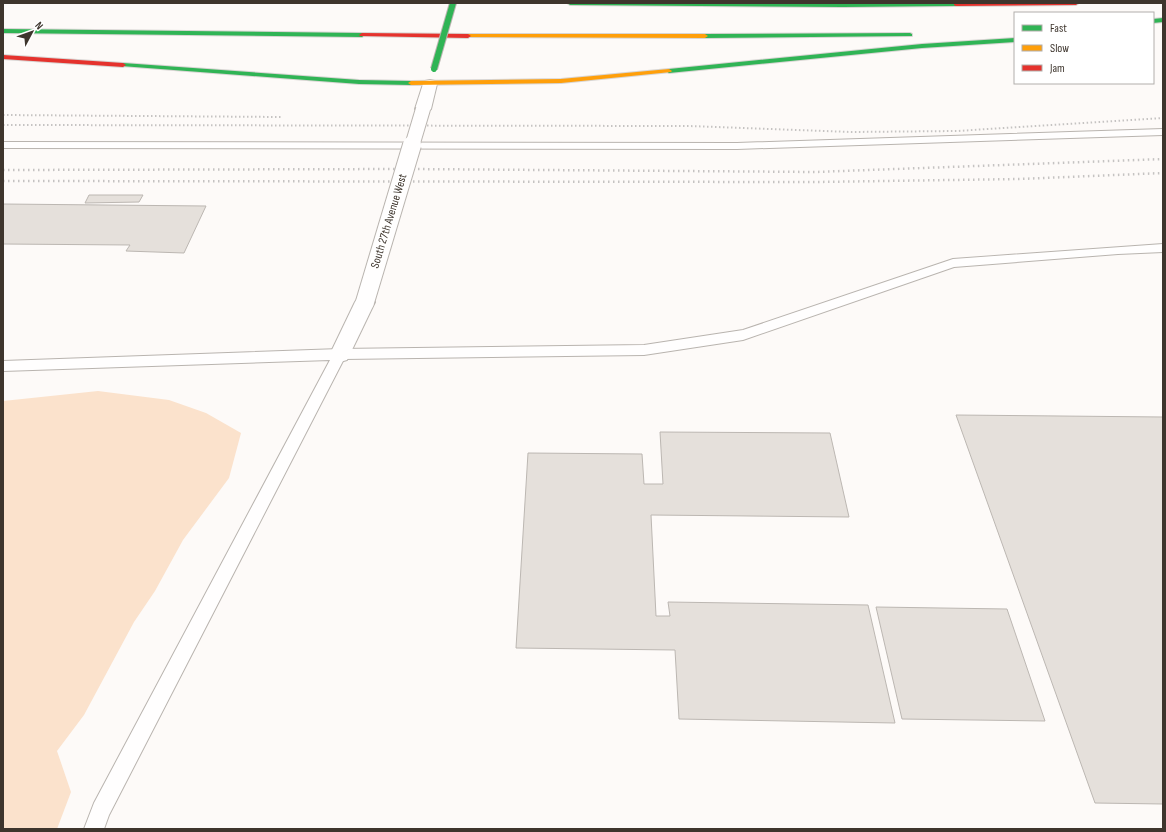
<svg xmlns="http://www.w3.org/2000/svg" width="1166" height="832" font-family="'Sofia Sans Condensed',sans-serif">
  <rect width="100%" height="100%" fill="#fdfaf8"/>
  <polygon fill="#fbe2cc" points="98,391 169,400 206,413 241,433 229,478 183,540 155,591 134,622 84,715 57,751 71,792 57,829 3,829 3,401"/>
  <g fill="#e5e0db" stroke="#bcb7b2">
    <polygon points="89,195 143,195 139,202 85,203"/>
    <polygon points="3,204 206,206 184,253 126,251 130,245 3,244"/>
    <polygon points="956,415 1163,417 1163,804 1095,803"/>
    <polygon points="660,432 830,433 849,517 651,515 656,616 670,616 668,602 868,605 895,723 679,719 675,650 516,648 528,453 642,454 644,484 663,484"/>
    <polygon points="876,607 1007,609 1045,721 902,719"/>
  </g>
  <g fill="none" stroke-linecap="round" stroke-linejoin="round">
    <g stroke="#b9b4af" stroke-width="2">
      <g id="lane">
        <polygon points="1163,129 1163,135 737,149 3,148 3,142 737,143"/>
        <polygon points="1163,244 1163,252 1118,254 954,267 743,340 644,355 344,359 109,815 104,829 84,829 94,803 330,360 3,371 3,361 340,349 644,345 743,330 953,259"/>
      </g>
    </g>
    <g stroke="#b9b4af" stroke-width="2">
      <g id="street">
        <polygon points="430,80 435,81 437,84 431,109 428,112 423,114 418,112 415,109 423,84 425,81"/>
        <polygon points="365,295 372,297 375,302 350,354 347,360 340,362 333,360 330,354 355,302 358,297"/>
      </g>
    </g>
    <g stroke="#d8d5d3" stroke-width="2">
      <g id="fast">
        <polygon points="567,3 958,3 959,4 956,6 843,7 570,5"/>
        <polygon points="1163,18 1163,22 1153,23 1153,19"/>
        <polygon points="3,29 362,33 365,35 362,37 3,33"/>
        <polygon points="910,33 912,34 912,36 705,38 702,36 705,34"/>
        <polygon points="1015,38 1015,42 922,48 669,73 666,71 669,69 922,44"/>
        <polygon points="123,63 359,80 411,81 414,83 411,85 359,84 121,66 120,65"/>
      </g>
    </g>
    <g stroke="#d8d5d3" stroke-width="2">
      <g id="slow">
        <polygon points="468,34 705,34 708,36 705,38 466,37 466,35"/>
        <polygon points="669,69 672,71 671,72 561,83 411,85 408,83 411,81 561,79"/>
      </g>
    </g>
    <g stroke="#d8d5d3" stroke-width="2">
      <g id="jam">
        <polygon points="954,3 1079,3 1076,5 956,6 954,5"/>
        <polygon points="362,33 468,34 471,36 468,38 360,36 359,35"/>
        <polygon points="3,55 123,63 126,65 123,67 3,59"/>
      </g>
    </g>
    <use href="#lane" fill="#fffefe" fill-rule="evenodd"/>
    <use href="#street" fill="#fffefe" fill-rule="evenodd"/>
    <use href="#fast" fill="#30b455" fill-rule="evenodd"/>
    <use href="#slow" fill="#ff9f0a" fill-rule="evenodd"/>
    <use href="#jam" fill="#e5322d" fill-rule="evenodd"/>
    <g stroke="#c5c3c2" stroke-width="2" stroke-dasharray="1.5 2.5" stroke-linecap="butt">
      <polyline points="3,115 281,117"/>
      <polyline points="3,125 689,126 851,132 957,131 1163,118"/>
    </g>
    <g stroke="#c5c3c2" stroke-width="2.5" stroke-dasharray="1.5 3.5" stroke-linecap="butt">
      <polyline points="3,170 409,169 816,172 1163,159"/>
      <polyline points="3,181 816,182 1019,179 1163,173"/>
    </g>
    <g stroke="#b9b4af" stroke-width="16" stroke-linecap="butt">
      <polyline id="street-bridge-far1" points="412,146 423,109"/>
    </g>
    <g stroke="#b9b4af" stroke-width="20" stroke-linecap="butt">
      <polyline id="street-bridge" points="365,302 412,145"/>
    </g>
    <g stroke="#b9b4af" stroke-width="8" stroke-linecap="butt">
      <polyline id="fast-bridge" points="434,69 453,3"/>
    </g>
    <use href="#street-bridge-far1" stroke="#fffefe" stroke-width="14"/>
    <use href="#street-bridge" stroke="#fffefe" stroke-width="18"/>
    <use href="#fast-bridge" stroke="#30b455" stroke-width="6"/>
  </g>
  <g text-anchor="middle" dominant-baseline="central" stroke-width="3" stroke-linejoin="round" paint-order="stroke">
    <g font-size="12" fill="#3e352d" stroke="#fff">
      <text transform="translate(389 221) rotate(-73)">South 27th Avenue West</text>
    </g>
  </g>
  <rect width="1166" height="832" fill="none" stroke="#3e352d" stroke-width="8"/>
  <rect x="1014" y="12" width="140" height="72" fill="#ffffff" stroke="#b2aeab"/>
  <rect x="1022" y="25" width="20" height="6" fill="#30b455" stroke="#b2aeab"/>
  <text x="1050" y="32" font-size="12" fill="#3e352d">Fast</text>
  <rect x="1022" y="45" width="20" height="6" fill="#ff9f0a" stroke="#b2aeab"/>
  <text x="1050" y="52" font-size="12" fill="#3e352d">Slow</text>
  <rect x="1022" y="65" width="20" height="6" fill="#e5322d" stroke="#b2aeab"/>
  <text x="1050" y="72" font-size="12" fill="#3e352d">Jam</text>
  <g transform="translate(32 32) rotate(49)" stroke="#ffffff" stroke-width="3" paint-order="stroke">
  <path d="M0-3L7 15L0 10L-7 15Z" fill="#3e352d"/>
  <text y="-6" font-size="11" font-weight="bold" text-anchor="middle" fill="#3e352d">N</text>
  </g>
</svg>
